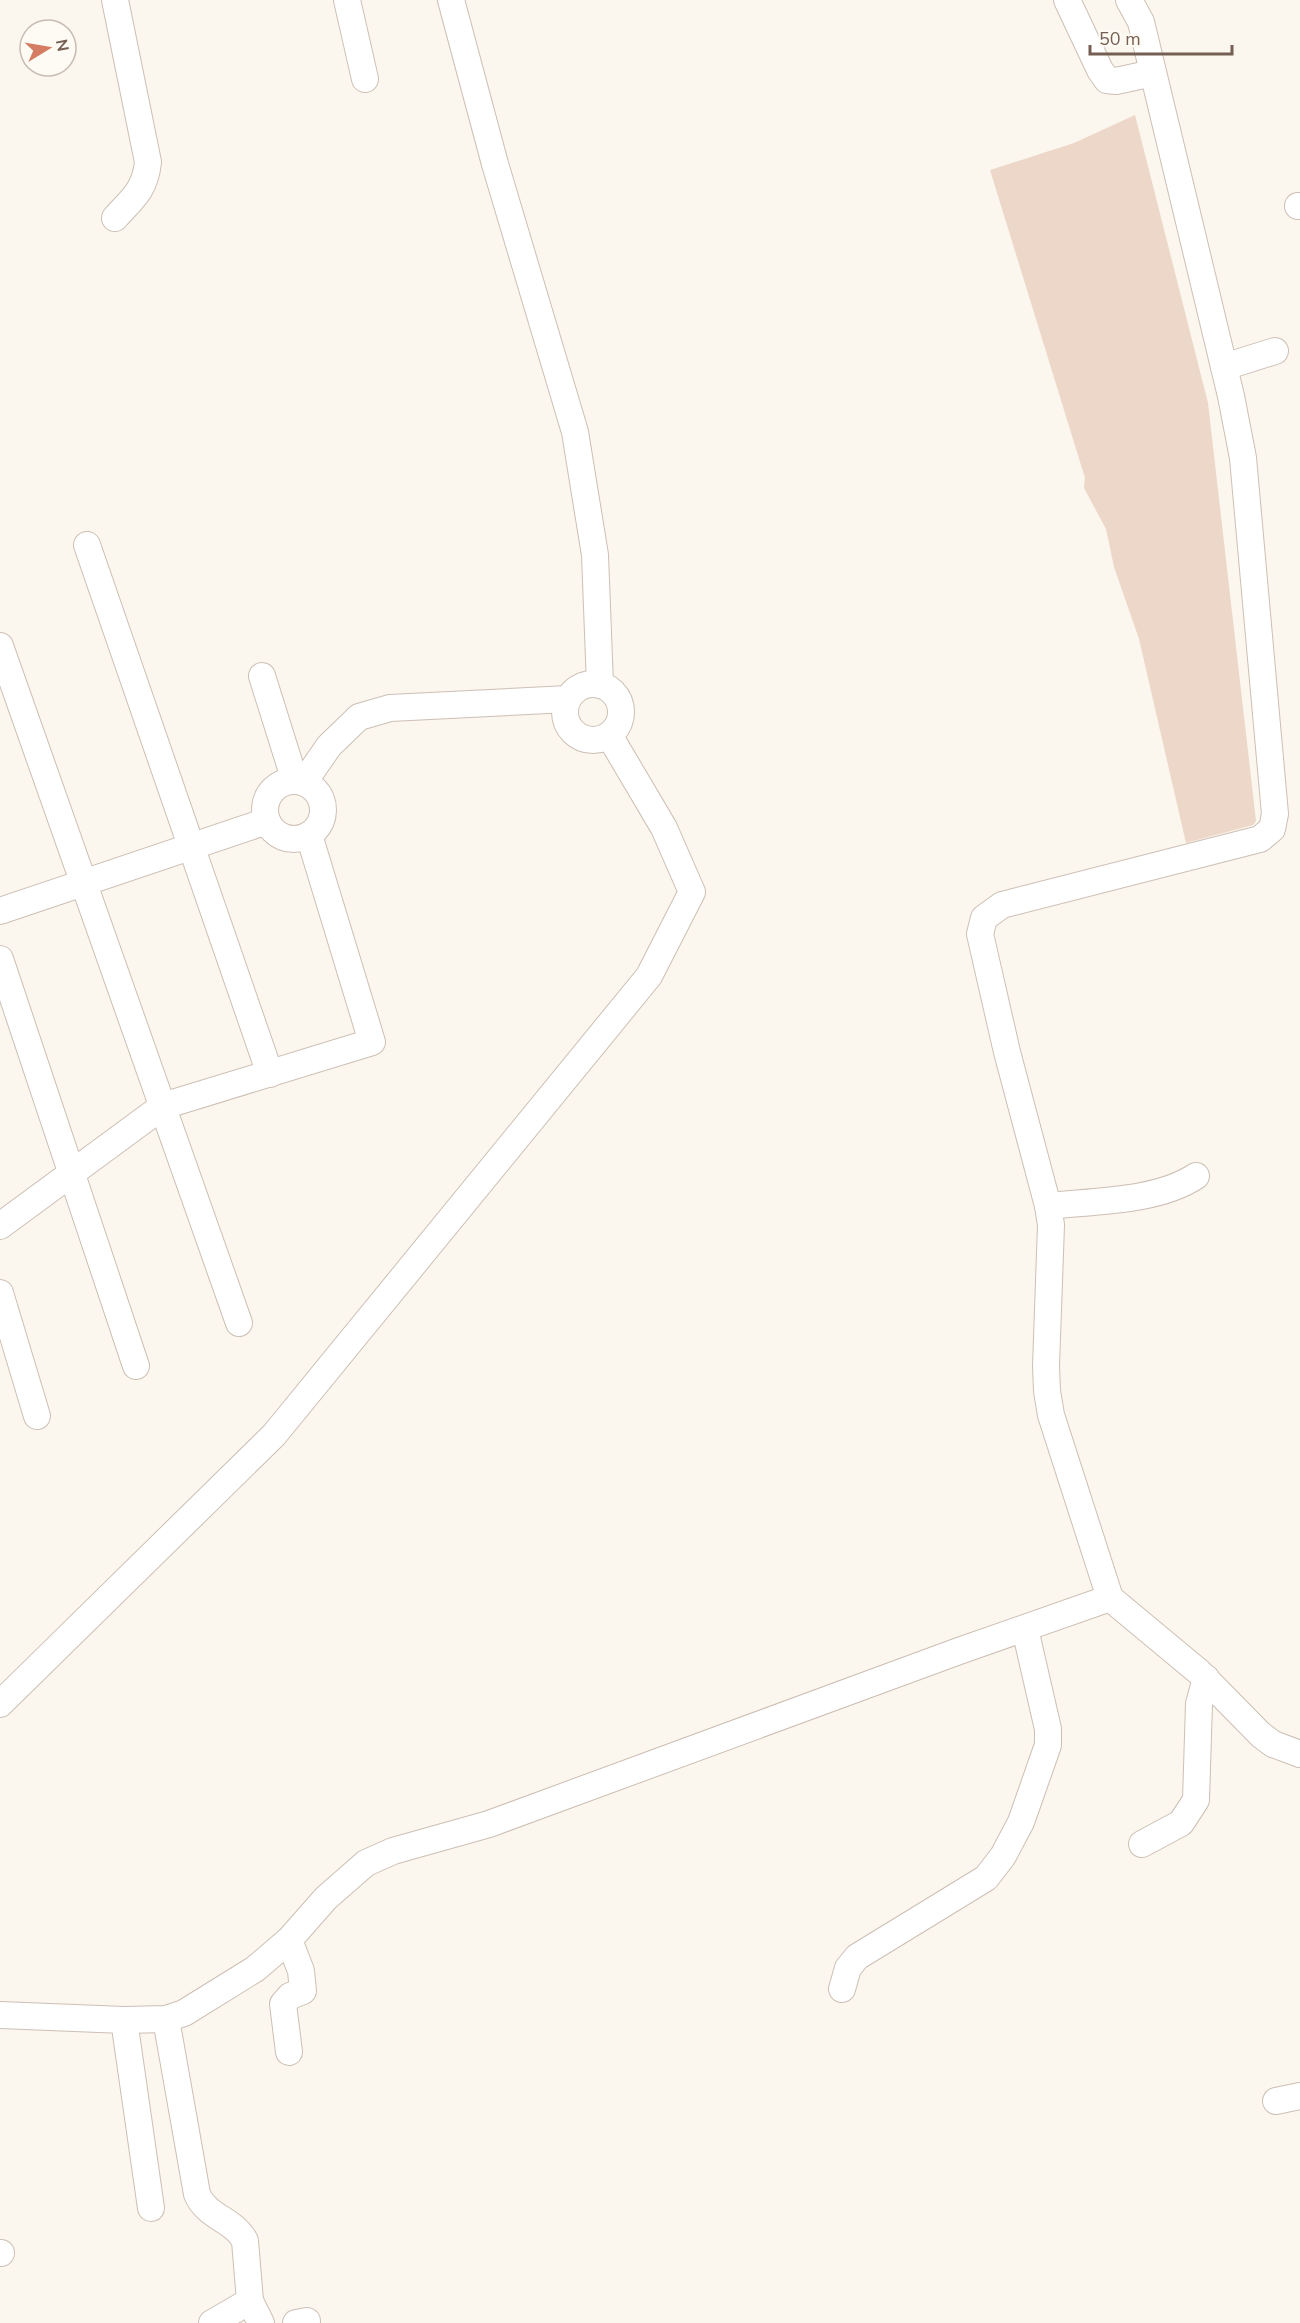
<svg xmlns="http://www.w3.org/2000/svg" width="1300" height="2323" font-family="'Nunito Sans',sans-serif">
  <rect width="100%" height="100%" fill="#fbf6ee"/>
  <polygon fill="#edd7c8" points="1135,115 1208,403 1256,821 1253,825 1186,843 1139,639 1114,567 1106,529 1084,488 1085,478 990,170 1074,143"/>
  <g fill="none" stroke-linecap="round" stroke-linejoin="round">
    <g stroke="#cdbfb4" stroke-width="28">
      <g id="minor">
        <path d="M115,0L148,162C145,190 133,198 115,218"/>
        <polyline points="347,0 365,79"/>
        <polyline points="451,0 495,164 575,432 595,555 600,685"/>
        <polyline points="1067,0 1100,70 1107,80 1116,81 1153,73"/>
        <polyline points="1129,0 1141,22 1231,396 1243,458 1275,814 1272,829 1260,839 1002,905 984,918 980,934 1007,1052 1048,1206 1051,1225 1046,1366 1047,1391 1051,1415 1110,1598 1199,1672 1261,1735 1273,1744 1300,1754"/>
        <polyline points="1298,206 1300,206"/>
        <polyline points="1224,367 1275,351"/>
        <polyline points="87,545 270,1074"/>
        <polyline points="0,646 239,1323"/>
        <polyline points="262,676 295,781"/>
        <circle cx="593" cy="712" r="28"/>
        <circle cx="294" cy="810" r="29"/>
        <polyline points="304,782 329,746 359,717 390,708 568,699"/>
        <polyline points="0,911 267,821"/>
        <polyline points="0,959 136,1366"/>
        <path d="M1048,1206C1093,1201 1157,1202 1196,1176"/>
        <polyline points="0,1226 163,1106 372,1042 309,835"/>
        <polyline points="0,1293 37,1416"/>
        <polyline points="0,1704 274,1435 649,976 692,892 664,828 609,735"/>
        <polyline points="1142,1844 1181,1823 1196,1800 1199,1704 1206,1678"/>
        <polyline points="842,1989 848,1968 857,1957 986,1878 1003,1856 1021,1822 1048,1745 1048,1729 1025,1629"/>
        <polyline points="0,2015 124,2020 166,2019 184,2013 255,1969 289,1940 326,1898 366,1863 393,1851 489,1824 959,1651 1110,1598"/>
        <path d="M166,2019L197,2194C206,2217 235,2220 245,2241L250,2301L261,2323"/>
        <polyline points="124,2020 151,2208"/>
        <polyline points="289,2052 283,2004 290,1996 303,1991 301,1971 289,1940"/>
        <polyline points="1276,2101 1300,2096"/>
        <polyline points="0,2253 1,2253"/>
        <polyline points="212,2323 250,2301"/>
        <polyline points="296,2323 307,2321"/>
      </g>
    </g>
    <use href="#minor" stroke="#fff" stroke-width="26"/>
  </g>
  <g transform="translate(48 48) rotate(79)"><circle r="28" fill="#fefaf4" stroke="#c7bcb3" stroke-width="1.5"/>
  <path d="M0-4.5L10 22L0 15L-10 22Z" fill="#d57d62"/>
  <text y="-9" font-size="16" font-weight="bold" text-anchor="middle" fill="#755f52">N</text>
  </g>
  <path d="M1090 45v9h142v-9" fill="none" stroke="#755f52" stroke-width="3"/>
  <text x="1099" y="45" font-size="18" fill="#755f52" stroke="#fefaf4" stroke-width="4.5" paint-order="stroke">50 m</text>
</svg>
